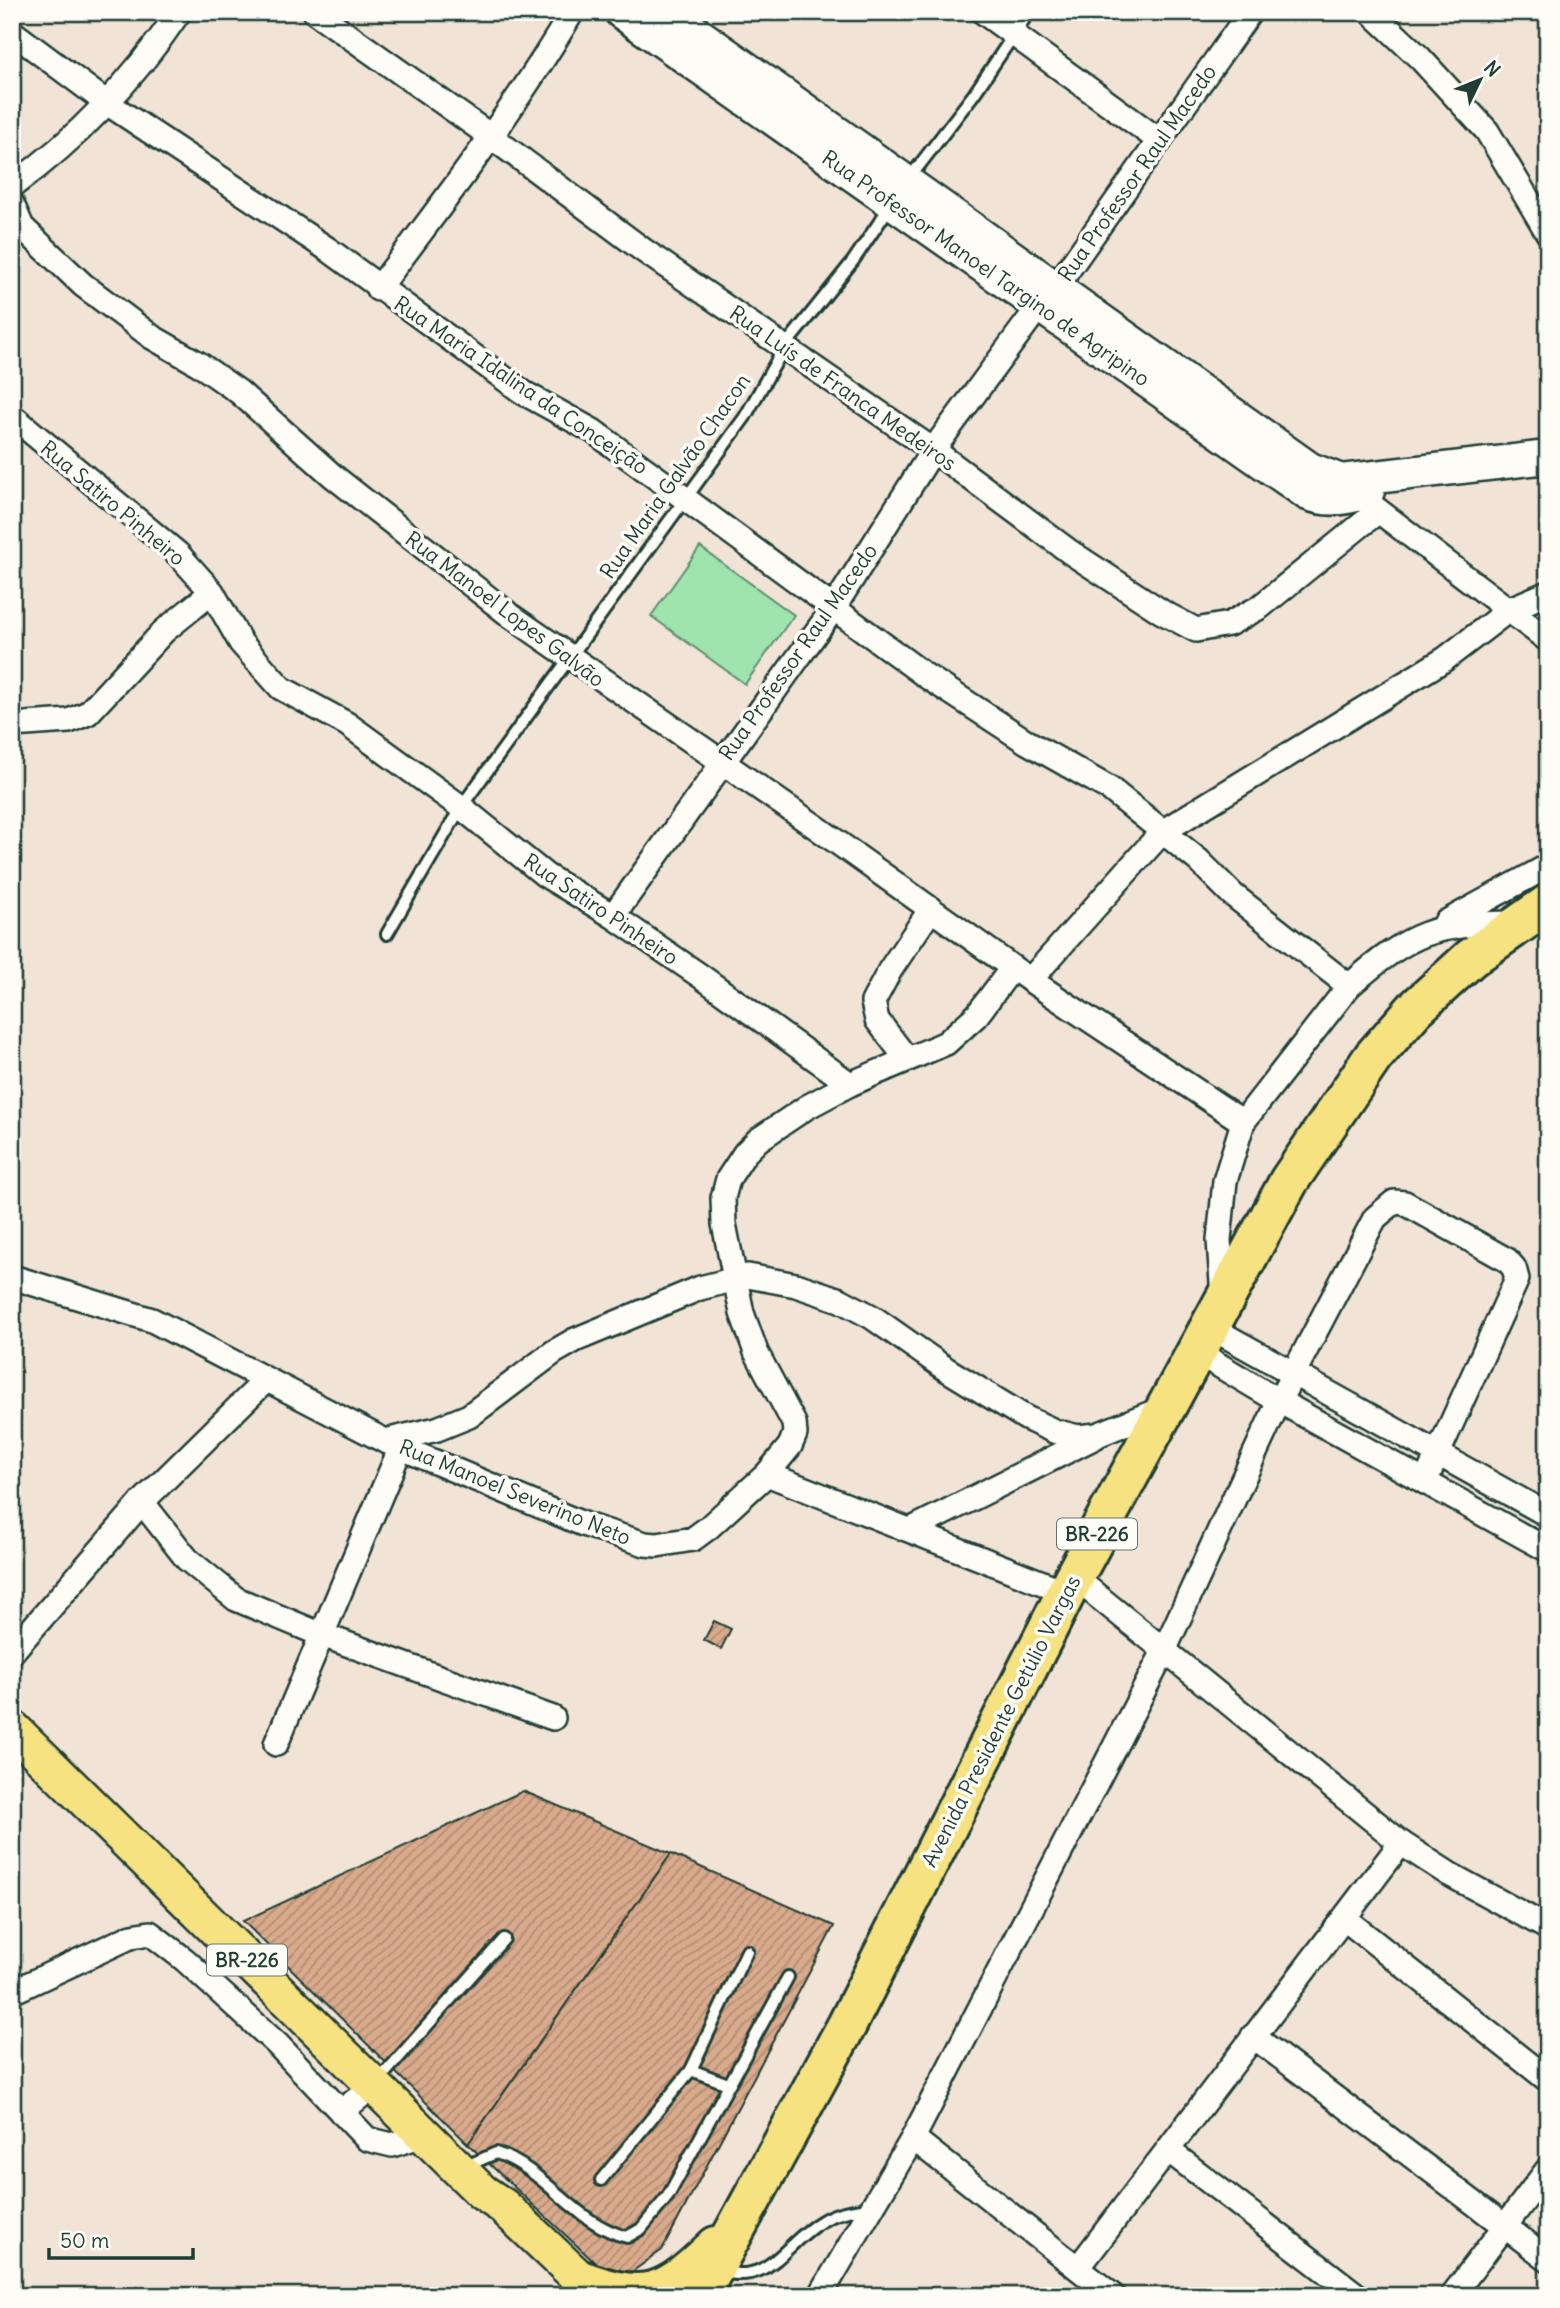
<svg xmlns="http://www.w3.org/2000/svg" width="1560" height="2308" font-family="Delius,sans-serif">
  <defs>
    <pattern id="building-hatch" width="6" height="6" patternUnits="userSpaceOnUse" patternTransform="scale(1.75)"><rect width="6" height="6" fill="#daaa8c"/><path d="M-1 1l2-2M0 6l6-6M5 7l2-2" fill="none" stroke="#b08c73"/></pattern>
  </defs>
  <rect width="100%" height="100%" fill="#f2e3d7"/>
  <filter id="ink" filterUnits="userSpaceOnUse"><feTurbulence type="fractalNoise" baseFrequency=".0143" numOctaves="2"/><feDisplacementMap in="SourceGraphic" scale="14" xChannelSelector="R" yChannelSelector="G"/><feConvolveMatrix kernelMatrix="1 2 1 2 8 2 1 2 1" color-interpolation-filters="sRGB"/></filter>
  <g filter="url(#ink)">
    <polygon fill="#9fe3af" stroke="#5f9072" stroke-width="2" points="700,547 794,615 745,684 651,616"/>
    <g fill="url(#building-hatch)" stroke="#1f3d34" stroke-width="2">
      <polygon points="714,1621 731,1629 721,1649 704,1640"/>
      <polygon points="523,1791 671,1854 468,2144 243,1921"/>
      <polygon points="671,1854 834,1926 662,2250 633,2271 605,2272 468,2144"/>
    </g>
    <g fill="none" stroke-linecap="round" stroke-linejoin="round">
      <g stroke="#1f3d34" stroke-width="16">
        <g id="lane">
          <polyline points="908,180 974,94 1029,12"/>
          <polyline points="387,934 461,807 745,417 785,346 853,261 891,205"/>
          <polyline points="691,2070 747,1951"/>
          <polyline points="378,2081 504,1939"/>
          <path d="M464,2167L496,2153C546,2169 574,2224 627,2237L641,2229L668,2196L788,1977"/>
          <polyline points="601,2180 691,2070 728,2084"/>
          <path d="M719,2271C772,2286 782,2244 822,2221C836,2212 853,2210 870,2208"/>
        </g>
      </g>
      <g stroke="#1f3d34" stroke-width="28">
        <g id="street">
          <polyline points="315,12 489,135 643,250 933,450 1070,552 1162,612 1196,630 1229,624 1260,607 1377,512"/>
          <polyline points="983,12 1160,141"/>
          <polyline points="1371,12 1420,58 1487,131 1548,233"/>
          <path d="M12,32L107,103L329,250L524,393L593,431L926,676L1027,742L1110,789L1198,860L1233,895L1349,986C1412,931 1433,924 1516,923"/>
          <path d="M12,186C79,138 133,80 179,12"/>
          <polyline points="12,204 22,227 83,285 152,337 199,364 239,392 333,476 511,616 816,827 1030,980 1243,1122"/>
          <path d="M378,289C446,199 515,109 572,12"/>
          <polyline points="12,416 178,554 212,592 241,643 281,688 347,724 461,807 545,875 613,916 702,977 850,1084"/>
          <polyline points="1367,502 1548,640"/>
          <polyline points="12,725 69,721 88,713 164,631 212,592"/>
          <polyline points="613,916 833,609 933,450 1040,305 1056,287 1250,12"/>
          <polyline points="1446,922 1548,866"/>
          <polyline points="1030,980 1162,832 1445,659 1510,609 1548,593"/>
          <polyline points="907,1059 877,1020 873,1002 890,970 931,909"/>
          <polyline points="12,1277 152,1320 385,1441 583,1524 645,1544 657,1545 693,1539 708,1528 767,1474 790,1446 795,1434 794,1423 756,1352 742,1313 724,1224 723,1198 728,1179 745,1153 758,1140 807,1107 850,1084 946,1043 977,1015 1012,968"/>
          <polyline points="1223,1297 1219,1240 1225,1181 1243,1122 1349,986"/>
          <polyline points="1208,1326 1548,1515"/>
          <polyline points="1195,1351 1279,1401 1548,1550"/>
          <polyline points="385,1441 437,1429 469,1416 554,1352 575,1340 700,1288 748,1276 796,1285 840,1300 872,1317 946,1369 1026,1418 1054,1431 1078,1437 1097,1435 1164,1408"/>
          <polyline points="767,1474 1068,1593"/>
          <polyline points="142,1502 187,1559 236,1599 322,1635 553,1718"/>
          <polyline points="910,1530 1095,1437"/>
          <polyline points="1074,1577 1401,1843 1449,1874 1548,1928"/>
          <polyline points="12,1652 142,1502 265,1381"/>
          <polyline points="276,1744 401,1447"/>
          <polyline points="1345,1919 1548,2080"/>
          <polyline points="12,1992 132,1936 150,1933 185,1960 277,2044 367,2139 392,2145 423,2135"/>
          <polyline points="1253,2036 1548,2259"/>
          <polyline points="341,2112 373,2086"/>
          <polyline points="913,2138 1113,2296"/>
          <polyline points="1168,2150 1358,2296"/>
          <polyline points="1078,2268 1401,1843"/>
          <polyline points="820,2296 913,2138 1163,1653 1279,1401 1375,1218 1394,1202 1405,1203 1507,1260 1514,1268 1517,1279 1425,1482"/>
          <polyline points="1452,2296 1548,2169"/>
        </g>
      </g>
      <g stroke="#1f3d34" stroke-width="37">
        <g id="secondary">
          <path d="M621,12L1308,494C1328,502 1348,499 1368,491"/>
          <polyline points="667,12 1310,469 1341,481 1548,457"/>
        </g>
      </g>
      <g stroke="#1f3d34" stroke-width="40">
        <polyline id="primary" points="12,1728 482,2192 503,2206 598,2296"/>
      </g>
      <g stroke="#1f3d34" stroke-width="44">
        <g id="highway">
          <path d="M581,2280C649,2305 666,2294 716,2246"/>
          <polyline points="699,2296 847,2025 1074,1577 1289,1181 1373,1057 1415,1009 1471,958 1548,904"/>
        </g>
      </g>
      <use href="#lane" stroke="#fdfcf7" stroke-width="10"/>
      <use href="#street" stroke="#fdfcf7" stroke-width="23"/>
      <use href="#secondary" stroke="#fdfcf7" stroke-width="32"/>
      <use href="#primary" stroke="#f7e281" stroke-width="35"/>
      <use href="#highway" stroke="#f7e281" stroke-width="38"/>
    </g>
  </g>
  <g text-anchor="middle" dominant-baseline="central" stroke-width="7" stroke-linejoin="round" paint-order="stroke">
    <g fill="#fdfcf7" stroke="#62766e" stroke-width="2">
      <rect x="1057" y="1518.5" width="80" height="31" rx="5"/>
      <rect x="207" y="1944.5" width="80" height="31" rx="5"/>
    </g>
    <g font-size="19" font-weight="bold" fill="#1f3d34">
      <text x="1097" y="1534">BR-226</text>
      <text x="247" y="1960">BR-226</text>
    </g>
    <g font-size="21" fill="#1f3d34" stroke="#fdfcf7">
      <text transform="translate(1137 173) rotate(-55)">Rua Professor Raul Macedo</text>
      <text transform="translate(986 268) rotate(35)">Rua Professor Manoel Targino de Agripino</text>
      <text transform="translate(521 385) rotate(34)">Rua Maria Idalina da Conceição</text>
      <text transform="translate(843 388) rotate(35)">Rua Luís de Franca Medeiros</text>
      <text transform="translate(675 476) rotate(-55)">Rua Maria Galvão Chacon</text>
      <text transform="translate(113 503) rotate(40)">Rua Satiro Pinheiro</text>
      <text transform="translate(505 609) rotate(37)">Rua Manoel Lopes Galvão</text>
      <text transform="translate(798 652) rotate(-55)">Rua Professor Raul Macedo</text>
      <text transform="translate(601 909) rotate(34)">Rua Satiro Pinheiro</text>
      <text transform="translate(515 1492) rotate(22)">Rua Manoel Severino Neto</text>
      <text transform="translate(1001 1721) rotate(-63)">Avenida Presidente Getúlio Vargas</text>
    </g>
  </g>
  <rect width="1560" height="2308" fill="none" stroke="#fdfcf7" stroke-width="42"/>
  <rect x="21" y="21" width="1518" height="2266" fill="none" stroke="#1f3d34" stroke-width="2.5" filter="url(#ink)"/>
  <g transform="translate(1480 80) rotate(47)" stroke="#fdfcf7" stroke-width="5" paint-order="stroke">
  <path d="M0-5L12 26L0 18L-12 26Z" fill="#1f3d34"/>
  <text y="-10" font-size="19" font-weight="bold" text-anchor="middle" fill="#1f3d34">N</text>
  </g>
  <path d="M49 2248v10h144v-10" fill="none" stroke="#1f3d34" stroke-width="3.5"/>
  <text x="60" y="2248" font-size="21" fill="#1f3d34" stroke="#fdfcf7" stroke-width="5" paint-order="stroke">50 m</text>
</svg>
